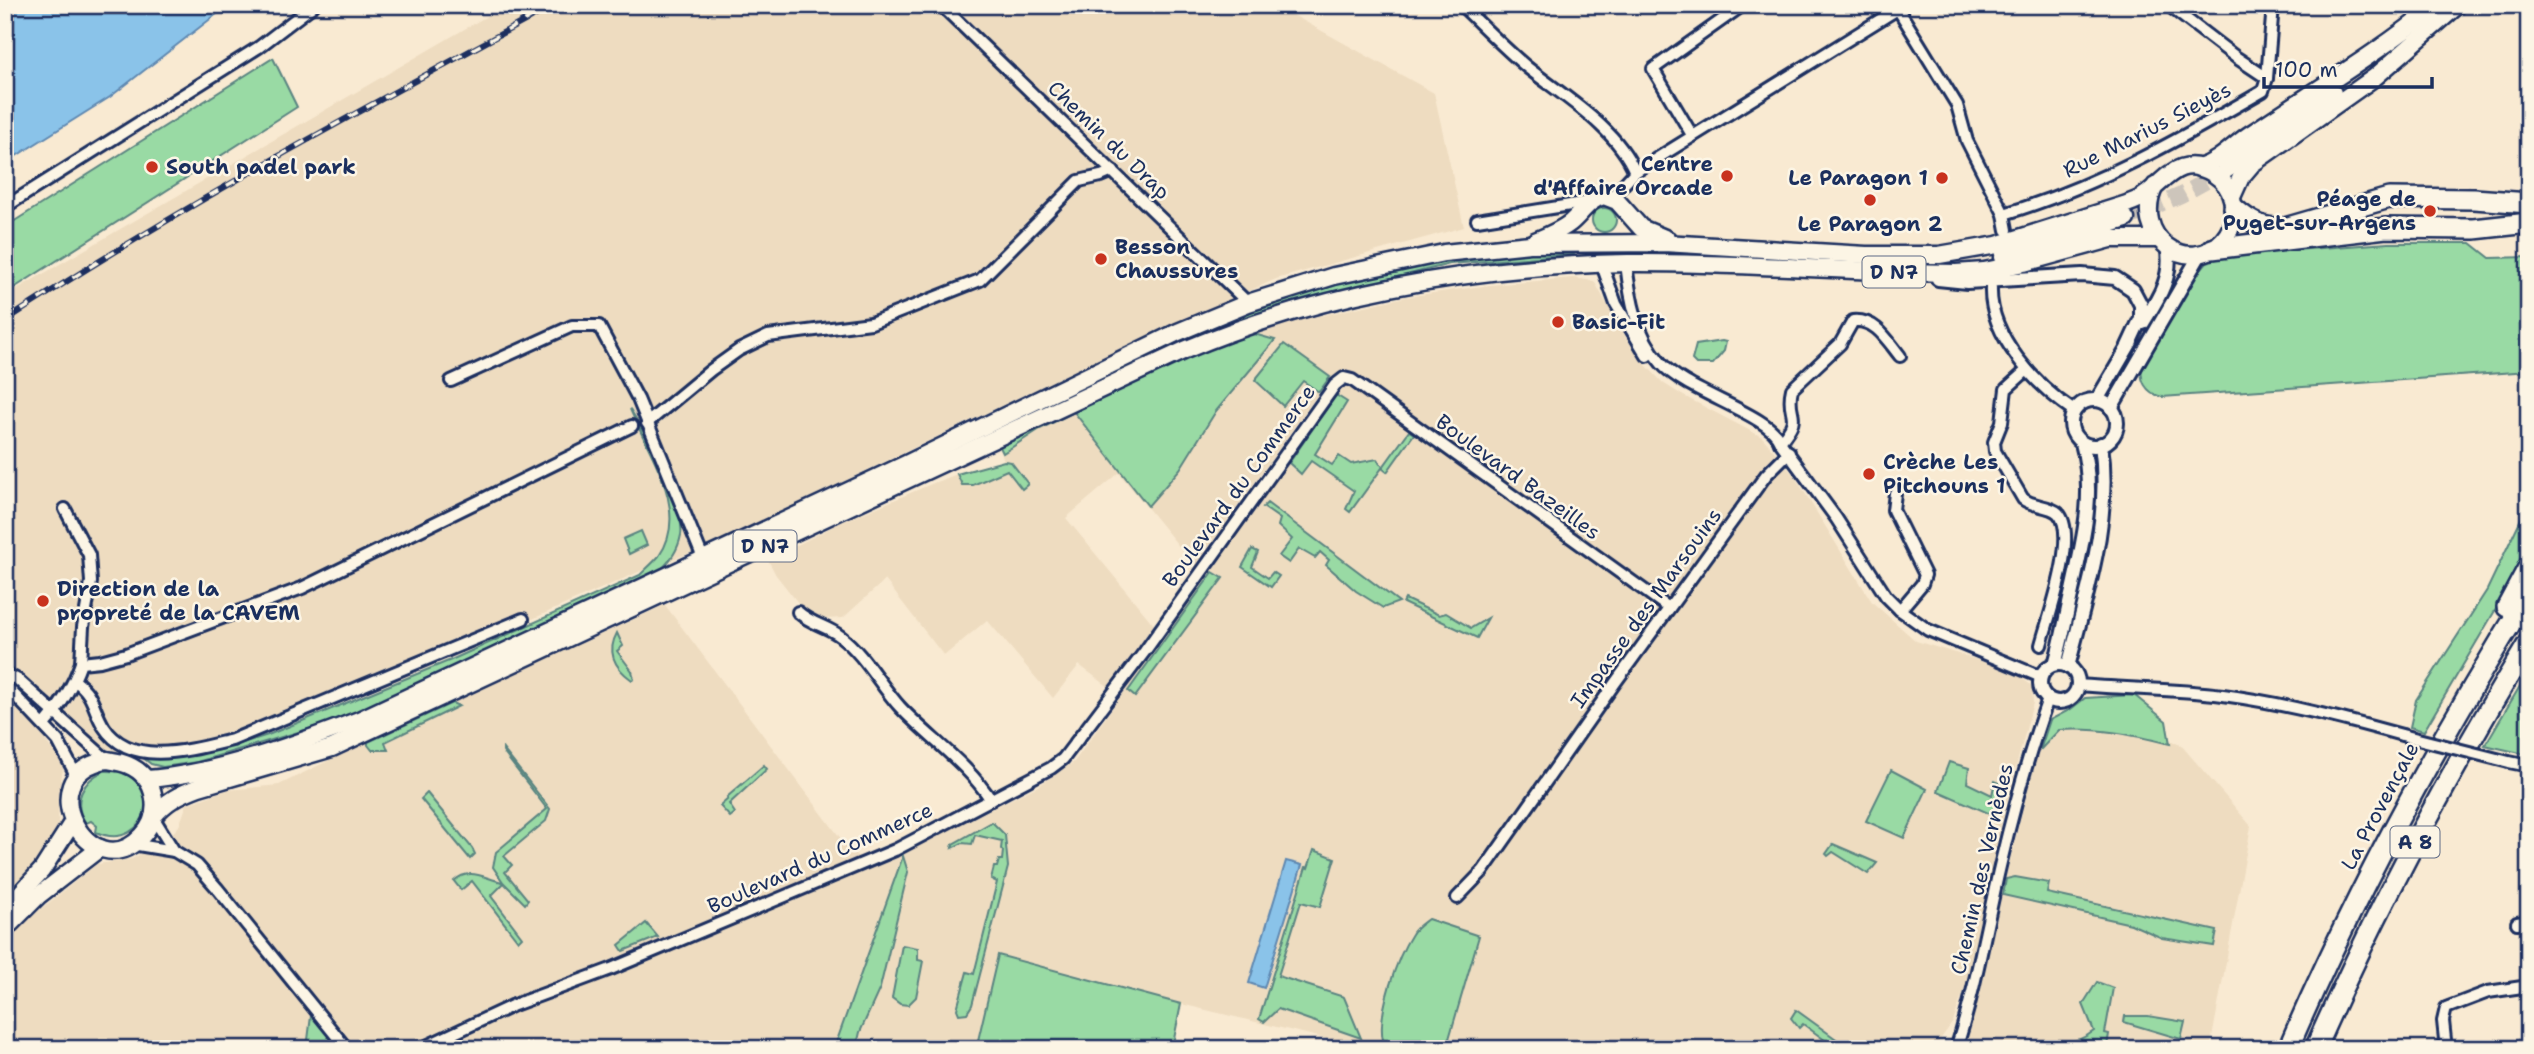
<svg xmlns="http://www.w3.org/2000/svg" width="2534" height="1054" font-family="'Shantell Sans',sans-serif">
  <rect width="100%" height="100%" fill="#f9ead2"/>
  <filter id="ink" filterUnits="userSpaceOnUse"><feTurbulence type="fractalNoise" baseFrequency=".0143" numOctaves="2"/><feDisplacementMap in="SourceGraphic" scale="14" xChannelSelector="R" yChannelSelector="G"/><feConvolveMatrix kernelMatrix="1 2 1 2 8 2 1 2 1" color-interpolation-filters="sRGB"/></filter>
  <g filter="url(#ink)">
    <g fill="#eedcc0">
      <polygon points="506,5 1275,5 1434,93 1464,227 1276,279 1130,344 709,546 641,571 469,647 197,753 136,758 99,746 66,717 31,680 5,680 5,296"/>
      <polygon points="1573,278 1594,281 1626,338 1646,365 1663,383 1682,395 1762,437 1769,445 1795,477 1872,602 1916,641 2013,671 2032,686 2033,703 2001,824 1967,981 1953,1022 1933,1049 1369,1049 1181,1004 998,955 976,1049 5,1049 5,938 97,864 132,859 169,837 179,826 187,804 227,790 279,785 362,744 665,605 848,848 872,868 1038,786 1074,762 1342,386 1330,377 1195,566 1119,473 1066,518 1154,625 1109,687 1079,665 1053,698 987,620 944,656 885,580 843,618 824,619 803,609 776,575 768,560 840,523 936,482 968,470 1004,461 999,445 1247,332 1405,297 1490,285"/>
      <polygon points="5,694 20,708 58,757 63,769 59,792 58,827 48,848 15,884 5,891"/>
      <polygon points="2080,716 2113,717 2181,745 2251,826 2210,1049 1962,1049 2045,722"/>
    </g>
    <g fill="#99daa4" stroke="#5a8481" stroke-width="2">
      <polygon points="273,58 297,107 14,288 5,275 5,227"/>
      <circle cx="1604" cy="220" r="12"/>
      <path d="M2388,243H2471L2490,258L2529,257V371L2162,397C2146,393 2138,380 2143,363L2194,277L2207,262L2230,255Z"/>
      <path d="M1574,249L1577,251L1574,254L1450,264L1308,299L1220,326L1098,380C1136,361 1173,340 1212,324C1327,275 1450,256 1574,249Z"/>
      <polygon points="1247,332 1275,340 1216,411 1180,469 1148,506 1074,412 1040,429 1003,453 999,445 1140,376"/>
      <polygon points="1722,341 1726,342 1724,351 1713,364 1696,364 1692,360 1696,345"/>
      <polygon points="1284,344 1330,377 1319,392 1303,381 1283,406 1255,380"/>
      <polygon points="1336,395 1347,402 1315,454 1332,465 1339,456 1351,464 1377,459 1383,467 1409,431 1414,434 1387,472 1382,468 1350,512 1346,509 1354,491 1311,461 1301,474 1289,463"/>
      <path d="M630,409C644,431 686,511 681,535C678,551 670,562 658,572L342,719L197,762L163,767L151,764L138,754L193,755L220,750L268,735L451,660L640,575C646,569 653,563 659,556C691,511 648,452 630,409Z"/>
      <polygon points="1004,461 1011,462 1028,484 1022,489 1007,470 973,485 962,485 957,474"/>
      <polygon points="2529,502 2529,553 2424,731 2410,727 2416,700 2487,590"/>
      <polygon points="1267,503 1399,602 1383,608 1356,591 1326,565 1329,560 1320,552 1315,558 1299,549 1289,563 1279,556 1292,539 1278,526 1280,519 1263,507"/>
      <polygon points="641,531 647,545 629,554 623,539"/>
      <polygon points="1252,549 1258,552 1252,567 1268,578 1273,572 1279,576 1271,587 1242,567"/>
      <polygon points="1213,572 1223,578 1135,697 1128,691"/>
      <polygon points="1405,599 1439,615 1446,613 1471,628 1488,618 1477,638 1403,603"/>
      <path d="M617,633L623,646L617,651L632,671L634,679L632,680C615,668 606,653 617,633Z"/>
      <polygon points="2529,671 2529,755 2485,745"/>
      <path d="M2134,695L2166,721L2170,744C2133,735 2098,727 2059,730L2040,750L2050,720L2071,709L2085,698Z"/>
      <polygon points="452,703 459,706 385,742 388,750 372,750 368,745 368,742"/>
      <path d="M503,749L550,809L546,821L504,856L512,865L505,872L528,900L525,904L504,883L491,896L522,937L518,941L472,881L461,890L454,881C470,866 485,879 503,882L493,867L496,852L547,809L503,752Z"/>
      <polygon points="1949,762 1969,768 1967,783 1992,795 1995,781 2005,785 1995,816 1938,791"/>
      <polygon points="764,765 767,769 729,804 735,813 730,817 720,806 728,799 727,797"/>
      <polygon points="1891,770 1927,789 1904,838 1866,821"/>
      <path d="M104,771C172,768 149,856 96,832L97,826L91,821L86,823C71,802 83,780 104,771Z"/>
      <polygon points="427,793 472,848 475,854 470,859 421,799"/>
      <polygon points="992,822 1005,835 1008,867 972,1005 967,1013 959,1014 957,1009 967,972 974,974 997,882 991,879 994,867 997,867 999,860 1002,860 1003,851 1001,849 1002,841 975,835 972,844 962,843 952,848 953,844"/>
      <polygon points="1833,844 1877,863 1868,874 1833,852 1828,856 1826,854"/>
      <polygon points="1314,850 1335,858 1320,907 1301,902 1278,976 1344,997 1361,1038 1278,1009 1264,1022 1259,1019 1306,867 1308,868"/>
      <polygon points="903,856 908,872 880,988 860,1032 856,1049 834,1049"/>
      <polygon points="2015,877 2049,883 2047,893 2217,931 2214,946 2162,938 2131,924 2003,895 2006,879"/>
      <path d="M1428,919L1479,936L1446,1049H1408L1383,1040C1377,1014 1397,957 1412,934C1415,928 1423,923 1428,919Z"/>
      <polygon points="646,923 658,937 623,951 619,945"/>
      <polygon points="902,945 918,948 918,960 923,961 916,997 908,1005 900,1004 892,998"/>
      <polygon points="998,955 1181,1004 1172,1049 976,1049"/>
      <path d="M2097,982L2113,988L2105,1033L2109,1034L2107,1046L2100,1049H2053L2031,1041C2054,1045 2074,1046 2094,1031L2083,1004Z"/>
      <polygon points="1796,1010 1850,1049 1837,1049 1803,1024 1799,1028 1791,1018"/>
      <polygon points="313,1014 340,1049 307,1048 311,1016"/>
      <polygon points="2125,1016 2148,1016 2185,1022 2181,1039 2124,1022"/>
    </g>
    <g fill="#8ac3e9" stroke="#5e88b1" stroke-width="2">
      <polygon points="5,5 224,5 222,10 110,97 5,163"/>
      <polygon points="1286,861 1302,865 1264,988 1249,983"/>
    </g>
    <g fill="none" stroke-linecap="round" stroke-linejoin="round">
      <polyline stroke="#cdc5bb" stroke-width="16" stroke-dasharray="16 8" stroke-linecap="butt" points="2126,219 2181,195 2226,170"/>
      <g stroke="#1b2f5e" stroke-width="16">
        <g id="minor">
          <polyline points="941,5 1248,303"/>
          <path d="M1461,5C1483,26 1504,48 1528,68C1563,96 1617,128 1635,172"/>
          <polyline points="2168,5 2237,58 2267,78"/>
          <polyline points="1898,9 1957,105 1967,141 2004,214 2007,230"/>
          <polyline points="1692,135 1653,69 1743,5"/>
          <polyline points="1611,198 1635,172 1904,5"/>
          <polyline points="5,207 259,47 314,5"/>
          <path d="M2004,214C2096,187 2180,139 2263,91L2267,78L2273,5"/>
          <polyline points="1477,220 1589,202"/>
          <path d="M1626,263C1630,299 1636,335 1661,363C1685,392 1772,415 1780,442L1836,518L1886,596L1900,610L1928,630L2041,677"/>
          <polyline points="1602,265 1616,304 1647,356"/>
          <path d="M1991,288C1989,335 2036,386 2074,411"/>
          <path d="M2027,370L2006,389L2002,422L1994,442L1995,451L2023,499C2033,507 2049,505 2058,513C2079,534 2048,618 2041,645"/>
          <polyline points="451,381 572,326 599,326 638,399 703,558"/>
          <polyline points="647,423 711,370 739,350 768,336 871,323 980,280 1079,181 1101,176 1113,171"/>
          <path d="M1780,442C1805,413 1785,417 1792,389L1840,344L1853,321C1876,319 1887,340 1900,356"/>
          <polyline points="1895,493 1893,510 1925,575 1922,584 1900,610"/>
          <polyline points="65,509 89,555 91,582 83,627 81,663"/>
          <path d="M798,612C811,624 827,626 840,636C864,654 880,685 900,707C929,738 967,763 991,800"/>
          <polyline points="5,673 18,680 107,760"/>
          <path d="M75,681C95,695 92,708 104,727C131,769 194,749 232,740L523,619"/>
          <polyline points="5,685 58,741 77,777"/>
          <path d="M2078,685C2126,689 2175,689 2223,695C2283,703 2344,719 2402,735"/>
          <path d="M44,725C60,707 73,686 81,663L100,661L126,654L302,588L632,426"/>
          <polyline points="2509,762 2529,766"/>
          <polyline points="153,817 174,851 197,865 217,888 347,1049"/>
          <polyline points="132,844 174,851"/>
          <polyline points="1457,898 1483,871 1615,683 1766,475 1789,452"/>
          <polyline points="2517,923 2529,921"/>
          <polyline points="420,1049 514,1005 611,969 895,850 1051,768 1063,759 1145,651 1335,385 1344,378 1352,380 1669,608"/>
          <path d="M1956,1049C1976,988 1986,925 2001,862C2014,807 2029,752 2048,699"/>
          <polyline points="2446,1049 2443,1021 2446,1008 2488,992 2529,986"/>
        </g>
      </g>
      <g stroke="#1b2f5e" stroke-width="18">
        <g id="tertiary">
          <polyline points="1938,279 1967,282 2082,275 2115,278 2133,290 2141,305 2141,318 2128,346"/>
          <path d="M2143,323C2158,299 2174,276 2167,247"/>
          <polyline points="2097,400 2131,342"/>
          <circle cx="2094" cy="423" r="23"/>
          <polyline points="2111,408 2201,253"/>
          <path d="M2055,664C2062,640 2066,616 2072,591C2083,540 2096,494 2082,443"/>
          <circle cx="2059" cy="683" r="19"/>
          <path d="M2068,667C2086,594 2112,520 2101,444"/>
        </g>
      </g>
      <g stroke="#1b2f5e" stroke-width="21">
        <g id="primary">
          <path d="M2199,168C2221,161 2233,145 2252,133C2314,91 2379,53 2437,5"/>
          <polyline points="2226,170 2333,93"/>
          <polyline points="2232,197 2241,177 2252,164 2375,77 2458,5"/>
          <path d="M1535,241C1547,236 1560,231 1570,223C1582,213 1589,199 1604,196L1617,201L1641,228L1667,239"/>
          <polyline points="2003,257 2126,219"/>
          <path d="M107,760C113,761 121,762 128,765C157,777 163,814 142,836C92,891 25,775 107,760Z"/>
          <path d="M147,779C216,774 294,745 359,720L906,464L1178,332L1248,303L1334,276L1444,253L1530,244L1664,243L1866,255H1939L1997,245L2124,205C2129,203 2135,201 2139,199C2164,185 2177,151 2214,174C2223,180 2230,189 2232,199C2236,214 2233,229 2223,240C2188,278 2130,236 2155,186"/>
          <path d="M153,817C166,801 180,794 199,787L332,748L1185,350C1326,291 1475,266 1628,263C1737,262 1846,272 1956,273L1984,271L2024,263L2111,239H2158"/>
          <polyline points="5,910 42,870 72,823"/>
          <polyline points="5,929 38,896 100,848"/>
        </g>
      </g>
      <g stroke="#1b2f5e" stroke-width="24">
        <g id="motorway">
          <path d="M2234,208C2251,223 2263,229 2285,228L2389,198L2474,199L2529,203"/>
          <polyline points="2212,249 2386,228 2474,229 2529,223"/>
          <polyline points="2507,607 2529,566"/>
          <path d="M2288,1049C2356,891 2438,740 2529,594"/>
          <path d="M2315,1049C2377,908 2449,773 2529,642"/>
        </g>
      </g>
      <use href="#minor" stroke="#fcf5e5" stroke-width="10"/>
      <use href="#tertiary" stroke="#fcf5e5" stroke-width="12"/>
      <use href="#primary" stroke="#fcf5e5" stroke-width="16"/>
      <use href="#motorway" stroke="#fcf5e5" stroke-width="19"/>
      <g stroke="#1b2f5e" stroke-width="6">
        <path id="rail" d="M5,321C182,205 369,106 554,5"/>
      </g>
      <use href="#rail" stroke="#fcf5e5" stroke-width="3.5" stroke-dasharray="10" stroke-linecap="butt"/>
      <g stroke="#1b2f5e" stroke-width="16" stroke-linecap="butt">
        <polyline id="minor-bridge" points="2402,735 2509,762"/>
      </g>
      <use href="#minor-bridge" stroke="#fcf5e5" stroke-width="10"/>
    </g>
  </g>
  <g fill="#c8321e" stroke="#fcf5e5" stroke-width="2.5">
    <circle cx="152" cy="167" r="7"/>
    <circle cx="1727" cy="176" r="7"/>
    <circle cx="1942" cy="178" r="7"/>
    <circle cx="1870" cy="200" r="7"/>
    <circle cx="2430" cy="211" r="7"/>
    <circle cx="1101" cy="259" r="7"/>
    <circle cx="1558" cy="322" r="7"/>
    <circle cx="1869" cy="474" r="7"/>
    <circle cx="43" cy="601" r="7"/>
  </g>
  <g text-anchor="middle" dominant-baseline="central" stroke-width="5" stroke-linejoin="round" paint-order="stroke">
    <g fill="#fcf5e5" stroke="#5e6a86" stroke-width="2">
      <rect x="1862.5" y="256.5" width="63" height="31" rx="5"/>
      <rect x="733.5" y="530.5" width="63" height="31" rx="5"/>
      <rect x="2390.5" y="826.5" width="49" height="31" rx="5"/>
    </g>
    <g font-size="19" font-weight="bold" fill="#1b2f5e">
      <text x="1894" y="272">D N7</text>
      <text x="765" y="546">D N7</text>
      <text x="2415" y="842">A 8</text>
    </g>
    <g font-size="21" fill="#1b2f5e" stroke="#fcf5e5">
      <text transform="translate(2147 130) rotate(-27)">Rue Marius Sieyès</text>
      <text transform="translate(1109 140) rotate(44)">Chemin du Drap</text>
      <text transform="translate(1518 477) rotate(36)">Boulevard Bazeilles</text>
      <text transform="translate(1239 486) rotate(-54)">Boulevard du Commerce</text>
      <text transform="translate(1646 608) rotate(-54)">Impasse des Marsouins</text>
      <text transform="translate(2380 806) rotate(-62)">La Provençale</text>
      <text transform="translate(820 858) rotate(-24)">Boulevard du Commerce</text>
      <text transform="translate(1982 869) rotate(-77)">Chemin des Vernèdes</text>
    </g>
    <g font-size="21" font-weight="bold" fill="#1b2f5e" stroke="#fcf5e5" text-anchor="start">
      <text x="1713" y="164" text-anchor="end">Centre<tspan x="1713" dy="24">d'Affaire Orcade</tspan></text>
      <text x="166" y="167">South padel park</text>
      <text x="1928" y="178" text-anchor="end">Le Paragon 1</text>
      <text x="2416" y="199" text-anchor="end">Péage de<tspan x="2416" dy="24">Puget-sur-Argens</tspan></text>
      <text x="1870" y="224" text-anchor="middle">Le Paragon 2</text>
      <text x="1115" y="247">Besson<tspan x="1115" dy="24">Chaussures</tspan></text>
      <text x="1572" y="322">Basic-Fit</text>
      <text x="1883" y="462">Crèche Les<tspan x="1883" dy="24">Pitchouns 1</tspan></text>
      <text x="57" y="589">Direction de la<tspan x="57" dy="24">propreté de la CAVEM</tspan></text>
    </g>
  </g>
  <rect width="2534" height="1054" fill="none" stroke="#fcf5e5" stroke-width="28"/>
  <rect x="14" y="14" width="2506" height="1026" fill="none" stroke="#1b2f5e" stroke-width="2.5" filter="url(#ink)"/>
  <path d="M2264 77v10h168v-10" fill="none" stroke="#1b2f5e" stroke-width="3.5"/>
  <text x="2275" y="77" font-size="21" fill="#1b2f5e" stroke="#fcf5e5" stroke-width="5" paint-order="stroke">100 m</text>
</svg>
